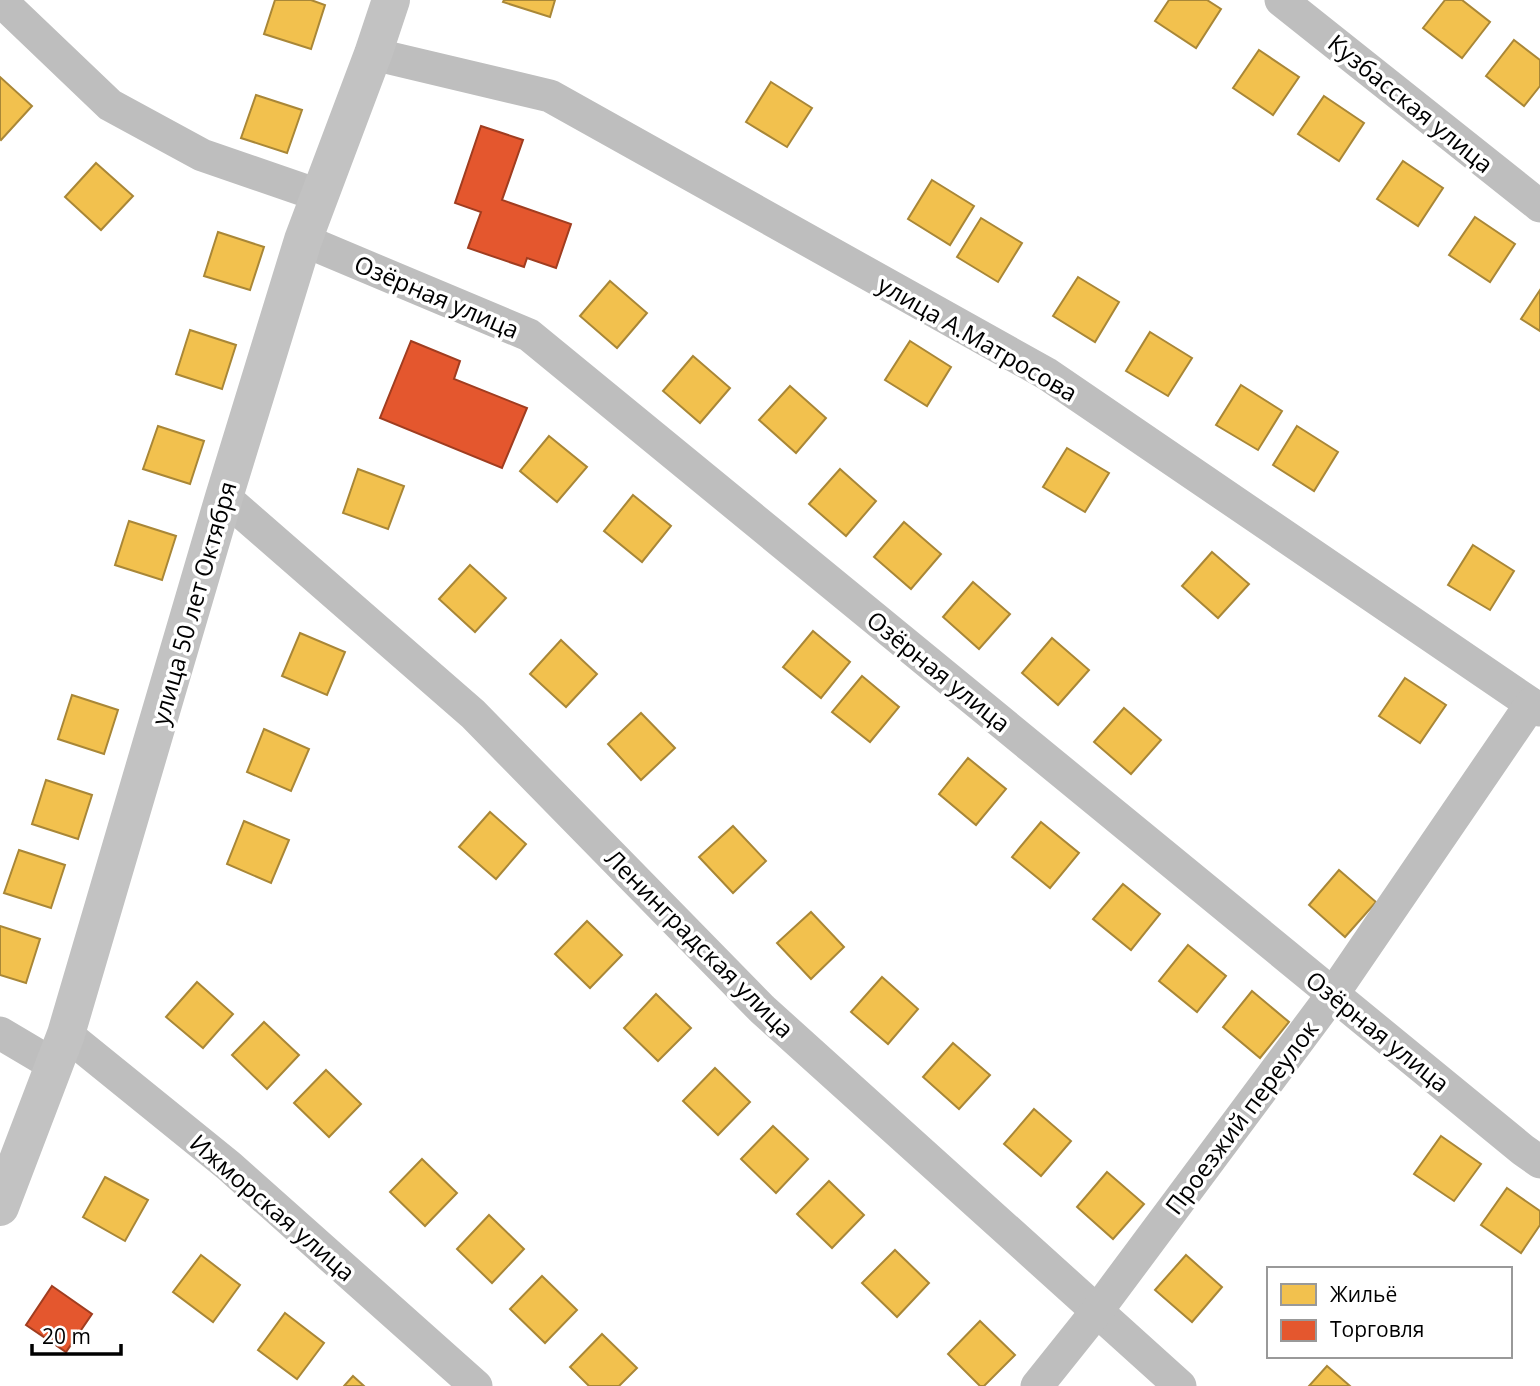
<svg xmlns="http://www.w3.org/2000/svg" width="1540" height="1386" font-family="'Open Sans',sans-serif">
  <rect width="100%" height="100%" fill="#fff"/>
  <g fill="#f2c14e" stroke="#a98737" stroke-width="2">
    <polygon points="275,0 311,0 325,5 311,49 264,34"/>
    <polygon points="504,0 555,0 550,17 503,2"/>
    <polygon points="1169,0 1207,0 1221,9 1196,48 1155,21"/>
    <polygon points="1445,0 1462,0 1490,22 1462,58 1423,28"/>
    <polygon points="1514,40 1540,60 1540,86 1524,106 1486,76"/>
    <polygon points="1259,50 1299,77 1273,115 1233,88"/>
    <polygon points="0,77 32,106 1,140 0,139"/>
    <polygon points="771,82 812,108 787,147 746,122"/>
    <polygon points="256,95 302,110 287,153 241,138"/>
    <polygon points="1324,96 1364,123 1339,161 1298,134"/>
    <polygon points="1403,161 1443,188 1418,226 1377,199"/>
    <polygon points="96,163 133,196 101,230 65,197"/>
    <polygon points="932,180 974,206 950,245 908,219"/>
    <polygon points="1475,217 1515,244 1490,282 1449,255"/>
    <polygon points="981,218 1022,243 998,282 957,257"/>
    <polygon points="218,232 264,247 250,290 204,276"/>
    <polygon points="1078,277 1119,302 1095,342 1053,316"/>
    <polygon points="610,281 647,313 617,348 580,316"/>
    <polygon points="1540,290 1540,331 1521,319"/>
    <polygon points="190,330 236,345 222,389 176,374"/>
    <polygon points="1150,332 1192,358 1168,396 1126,371"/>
    <polygon points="910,341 951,367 927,406 885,380"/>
    <polygon points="693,356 730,388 700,423 663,391"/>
    <polygon points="1241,385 1282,411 1258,450 1216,425"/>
    <polygon points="790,386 826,418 796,453 759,420"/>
    <polygon points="158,426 204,441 190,484 143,469"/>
    <polygon points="1297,426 1338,452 1314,491 1273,465"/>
    <polygon points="549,436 587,467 557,502 520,471"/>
    <polygon points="1067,448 1109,473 1085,512 1043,487"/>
    <polygon points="358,469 404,486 388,529 343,513"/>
    <polygon points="840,469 876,501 846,536 809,504"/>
    <polygon points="633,495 671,526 642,562 604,531"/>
    <polygon points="129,521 176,536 162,580 115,565"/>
    <polygon points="904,522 941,554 911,589 874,557"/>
    <polygon points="1473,545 1514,571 1490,610 1448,585"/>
    <polygon points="1212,552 1249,584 1218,618 1182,586"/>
    <polygon points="470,565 506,598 475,632 439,599"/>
    <polygon points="973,582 1010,614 979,649 943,617"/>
    <polygon points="813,631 850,662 821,698 783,667"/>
    <polygon points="300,633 345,652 327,695 282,676"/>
    <polygon points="1052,638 1089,670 1058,705 1022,673"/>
    <polygon points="561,640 597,674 566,707 530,674"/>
    <polygon points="862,676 899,707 870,742 832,712"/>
    <polygon points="1405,678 1446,705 1420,743 1379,716"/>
    <polygon points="72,695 118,710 104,754 58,739"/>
    <polygon points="1124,708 1161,740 1131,774 1094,742"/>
    <polygon points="641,713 675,748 641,780 608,744"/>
    <polygon points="264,729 309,749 291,791 247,772"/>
    <polygon points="968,758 1006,789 976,825 939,794"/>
    <polygon points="46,780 92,795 78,839 32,824"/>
    <polygon points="490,812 526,844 496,879 459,847"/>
    <polygon points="244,821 289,840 271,883 227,864"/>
    <polygon points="1041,822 1079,853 1050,888 1012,857"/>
    <polygon points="733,826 766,861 733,893 699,857"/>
    <polygon points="19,850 65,865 51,908 4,893"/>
    <polygon points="1339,870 1376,902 1345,937 1309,905"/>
    <polygon points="1123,884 1160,914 1131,950 1093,919"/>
    <polygon points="811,912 844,947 811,979 777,943"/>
    <polygon points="587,921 622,955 590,988 555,954"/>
    <polygon points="0,926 40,939 26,983 0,975"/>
    <polygon points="1188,945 1226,976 1197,1012 1159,981"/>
    <polygon points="882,977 918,1009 888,1044 851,1012"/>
    <polygon points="197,982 233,1014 203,1048 166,1017"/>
    <polygon points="1252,991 1289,1022 1260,1058 1223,1027"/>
    <polygon points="656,994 691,1028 658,1061 624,1028"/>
    <polygon points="264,1022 299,1055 267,1089 232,1055"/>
    <polygon points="953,1043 990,1075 959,1109 923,1077"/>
    <polygon points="715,1068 750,1102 718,1135 683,1101"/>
    <polygon points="326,1070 361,1104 329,1137 294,1103"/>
    <polygon points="1034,1109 1071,1141 1041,1176 1004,1144"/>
    <polygon points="773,1126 808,1159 776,1193 741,1159"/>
    <polygon points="1441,1136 1481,1164 1454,1201 1414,1174"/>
    <polygon points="422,1159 457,1193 425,1226 390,1192"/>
    <polygon points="1107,1172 1144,1204 1113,1239 1077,1207"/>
    <polygon points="105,1177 148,1200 125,1241 83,1217"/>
    <polygon points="829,1181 864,1215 832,1248 797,1214"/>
    <polygon points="1507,1188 1540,1211 1540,1225 1521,1253 1481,1225"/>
    <polygon points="489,1215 524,1249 492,1283 457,1249"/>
    <polygon points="895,1250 929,1283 897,1317 862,1283"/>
    <polygon points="201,1255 240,1285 213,1322 173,1292"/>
    <polygon points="1186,1255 1222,1287 1192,1322 1155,1290"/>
    <polygon points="542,1276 577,1310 545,1343 510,1309"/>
    <polygon points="285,1313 324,1343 297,1379 258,1350"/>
    <polygon points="980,1321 1015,1355 984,1386 980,1386 948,1354"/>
    <polygon points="602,1334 637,1368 619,1386 589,1386 570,1367"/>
    <polygon points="1327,1366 1350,1386 1309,1386"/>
    <polygon points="353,1376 364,1386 344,1386"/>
  </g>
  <g fill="#e4572e" stroke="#a03d20" stroke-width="2">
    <polygon points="481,126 523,140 502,200 571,224 556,268 527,258 524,267 468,248 481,212 455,203"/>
    <polygon points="411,341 460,361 454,379 527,408 502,468 380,418"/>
    <polygon points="52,1286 92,1314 66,1352 26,1325"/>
  </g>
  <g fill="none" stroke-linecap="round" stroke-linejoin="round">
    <g stroke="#bebebe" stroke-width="33">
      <polyline points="0,0 110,105 202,155 321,196"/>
      <polyline points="1281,0 1540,206"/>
      <polyline points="373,54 550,96 1047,374 1540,710"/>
      <polyline points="303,240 529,335 1523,1150 1540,1162"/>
      <polyline points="224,497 473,714 762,1009 1180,1386"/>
      <polyline points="0,1033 54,1065"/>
      <polyline points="66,1034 229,1166 476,1386"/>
      <polyline points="1037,1386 1097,1311 1333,994 1531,704"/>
    </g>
    <polyline stroke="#c2c2c2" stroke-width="38" points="0,1207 66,1034 224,497 303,240 373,54 391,0"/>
  </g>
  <g text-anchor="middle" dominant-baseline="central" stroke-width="7" stroke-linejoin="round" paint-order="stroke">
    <g font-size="24" fill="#000" stroke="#fff">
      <text transform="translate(1411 103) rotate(39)">Кузбасская улица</text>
      <text transform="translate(437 296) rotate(23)">Озёрная улица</text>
      <text transform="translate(978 338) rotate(30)">улица А.Матросова</text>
      <text transform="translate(193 603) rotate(-74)">улица 50 лет Октября</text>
      <text transform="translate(939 671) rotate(39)">Озёрная улица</text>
      <text transform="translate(700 943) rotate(45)">Ленинградская улица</text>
      <text transform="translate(1378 1031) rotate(39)">Озёрная улица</text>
      <text transform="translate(1241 1117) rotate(-53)">Проезжий переулок</text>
      <text transform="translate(273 1207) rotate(41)">Ижморская улица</text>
    </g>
  </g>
  <rect x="1267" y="1267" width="245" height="91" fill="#ffffff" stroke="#999999" stroke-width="2"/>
  <rect x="1281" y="1284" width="35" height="21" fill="#f2c14e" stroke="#999999" stroke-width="2"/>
  <text x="1330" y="1302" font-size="21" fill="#000000">Жильё</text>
  <rect x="1281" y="1320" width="35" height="21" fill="#e4572e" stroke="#999999" stroke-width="2"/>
  <text x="1330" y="1337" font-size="21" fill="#000000">Торговля</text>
  <path d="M32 1344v10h89v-10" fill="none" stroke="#000000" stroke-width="3.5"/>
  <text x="42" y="1344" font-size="21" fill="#000000" stroke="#ffffff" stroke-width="5" paint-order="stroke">20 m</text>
</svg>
